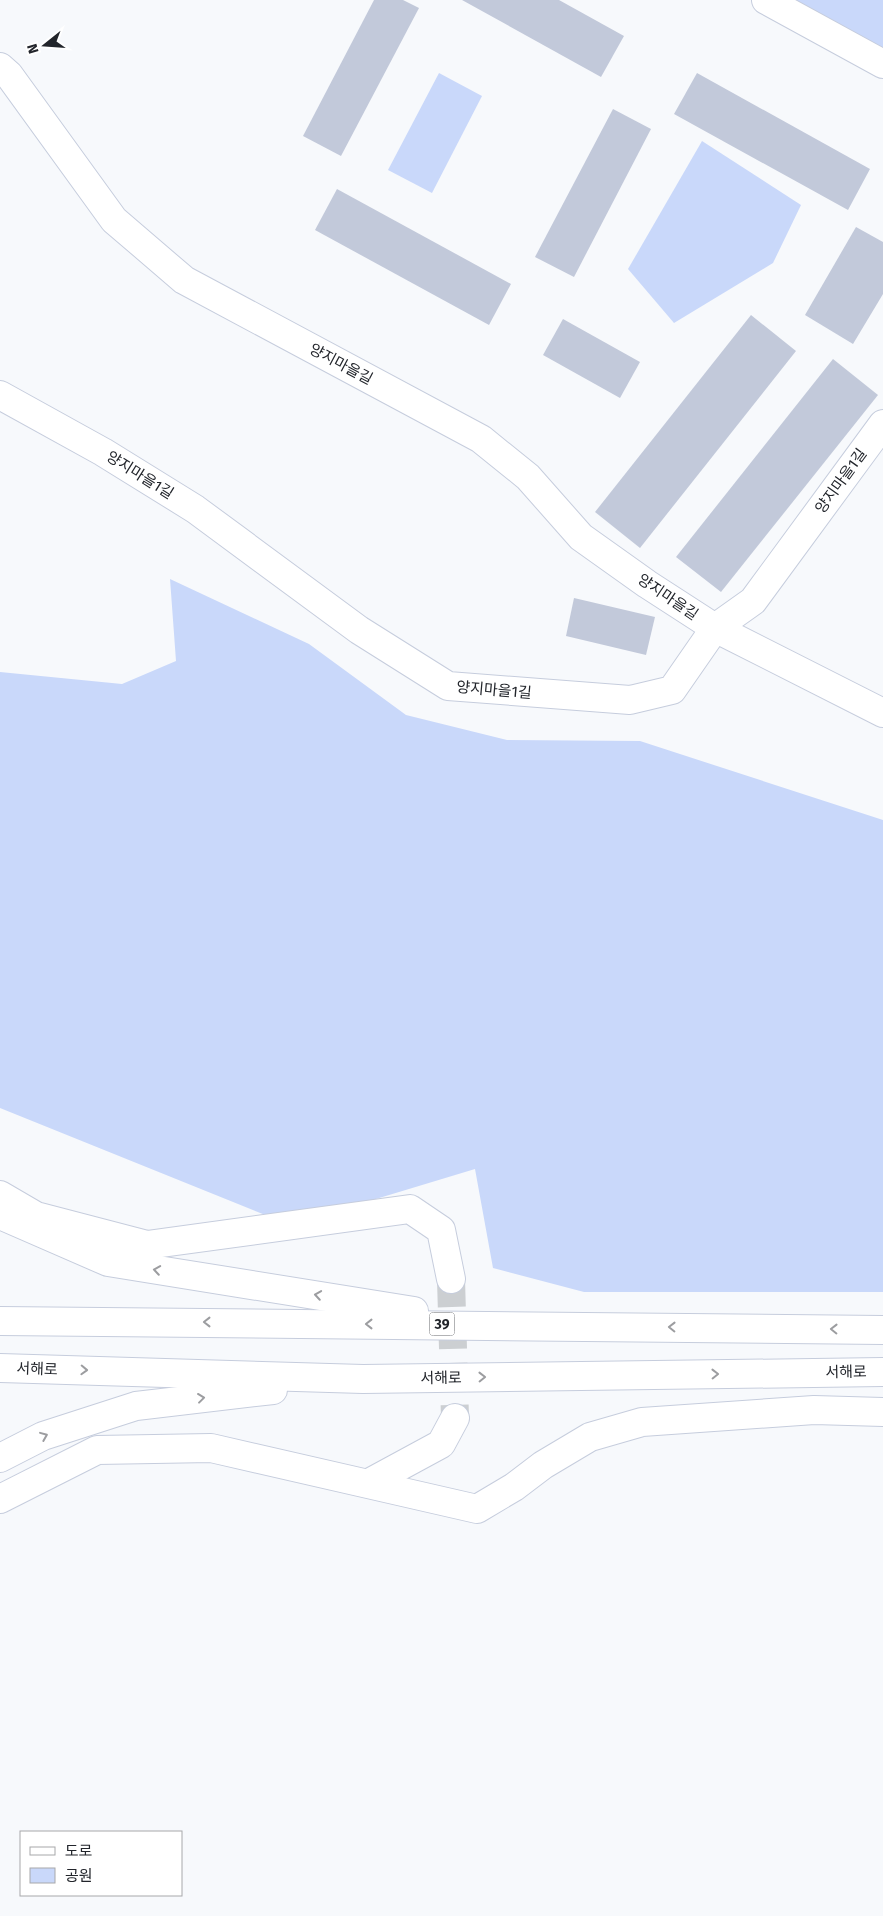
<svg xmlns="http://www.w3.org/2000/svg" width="883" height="1916" font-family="'Fira Sans','Noto Sans KR',sans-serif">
  <rect width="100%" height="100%" fill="#f7f9fc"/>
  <g fill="#c9d8fa">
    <polygon points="794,0 883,0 883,50"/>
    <polygon points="439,73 482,96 432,193 388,170"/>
    <polygon points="702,141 801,205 773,263 674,323 628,269"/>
    <polygon points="170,579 309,644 406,715 507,740 640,741 883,820 883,1292 584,1292 493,1268 475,1169 290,1225 0,1108 0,672 122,684 176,661"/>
  </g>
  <g fill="#c2c9da">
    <polygon points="374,0 403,0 419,8 341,156 303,136"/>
    <polygon points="462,0 559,0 624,36 601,77"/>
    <polygon points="697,73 870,169 848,210 674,114"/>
    <polygon points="613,109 651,129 574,277 535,257"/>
    <polygon points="337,189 511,284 489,325 315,230"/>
    <polygon points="856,227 883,242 883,294 853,344 805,315"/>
    <polygon points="751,315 796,351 640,548 595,512"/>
    <polygon points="563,319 640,362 620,398 543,355"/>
    <polygon points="833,359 878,395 721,592 676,557"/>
    <polygon points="574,598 655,617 646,655 566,636"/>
  </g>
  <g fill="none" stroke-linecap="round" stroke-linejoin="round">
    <polyline stroke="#cccfd2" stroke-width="28" stroke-dasharray="28 14" stroke-linecap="butt" points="451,1279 455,1418"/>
    <g stroke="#c6cddd" stroke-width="30">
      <g id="minor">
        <polyline points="766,0 883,64"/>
        <polyline points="0,67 9,75 114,220 184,280 481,439 528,477 581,537 647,584 715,628 883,713"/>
        <polyline points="0,395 103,452 195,509 359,630 448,686 630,700 672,690 715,628 753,601 883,424"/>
        <polyline points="0,1195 36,1216 147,1245 410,1209 441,1230 451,1279"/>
        <polyline points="369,1483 441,1444 455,1418"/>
        <polyline points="0,1499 97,1450 211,1448 477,1509 514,1487 543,1465 590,1437 642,1422 814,1410 883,1412"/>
      </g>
    </g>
    <g stroke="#c6cddd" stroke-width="30">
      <g id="highway">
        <polyline points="0,1215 108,1262 414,1311"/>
        <polyline points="0,1321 883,1330"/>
        <polyline points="0,1368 363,1379 883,1372"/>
        <polyline points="0,1458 43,1436 136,1406 273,1390"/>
      </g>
    </g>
    <use href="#minor" stroke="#fff" stroke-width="28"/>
    <use href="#highway" stroke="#fff" stroke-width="28"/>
  </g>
  <defs><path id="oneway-chevron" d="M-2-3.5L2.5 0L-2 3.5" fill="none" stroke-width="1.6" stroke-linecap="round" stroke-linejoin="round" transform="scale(1.25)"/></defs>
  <g stroke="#9c9da0">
    <use href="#oneway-chevron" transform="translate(157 1270) rotate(-171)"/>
    <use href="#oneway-chevron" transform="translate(318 1295) rotate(-171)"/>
    <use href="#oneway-chevron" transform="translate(207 1322) rotate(-180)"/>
    <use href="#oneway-chevron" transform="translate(369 1324) rotate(-180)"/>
    <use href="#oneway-chevron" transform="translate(672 1327) rotate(-179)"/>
    <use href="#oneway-chevron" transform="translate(834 1329) rotate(-179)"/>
    <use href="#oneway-chevron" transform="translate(84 1370) rotate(2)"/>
    <use href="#oneway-chevron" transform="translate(715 1374) rotate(-1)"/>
    <use href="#oneway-chevron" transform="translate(482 1377) rotate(-1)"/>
    <use href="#oneway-chevron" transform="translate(201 1398) rotate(-7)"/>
    <use href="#oneway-chevron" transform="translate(44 1436) rotate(-22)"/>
  </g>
  <g text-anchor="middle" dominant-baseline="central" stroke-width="5" stroke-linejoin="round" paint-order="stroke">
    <rect fill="#fff" stroke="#64666b" stroke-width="1" x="429.5" y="1312.5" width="25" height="23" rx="4"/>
    <g font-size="14" font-weight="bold" fill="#22252b">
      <text x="442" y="1324">39</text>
    </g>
    <g font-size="15" fill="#22252b" stroke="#fff">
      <text transform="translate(341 364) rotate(28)">양지마을길</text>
      <text transform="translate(140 475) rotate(32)">양지마을1길</text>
      <text transform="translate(841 481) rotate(-54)">양지마을1길</text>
      <text transform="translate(668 597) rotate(34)">양지마을길</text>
      <text transform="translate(494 690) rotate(5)">양지마을1길</text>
      <text transform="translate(37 1369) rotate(2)">서해로</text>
      <text transform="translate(846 1372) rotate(-1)">서해로</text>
      <text transform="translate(441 1378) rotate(-1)">서해로</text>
    </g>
  </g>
  <rect x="20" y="1831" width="162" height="65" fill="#ffffff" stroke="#a7a8aa"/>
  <rect x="30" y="1847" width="25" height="8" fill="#ffffff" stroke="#a7a8aa"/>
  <text x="65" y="1856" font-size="15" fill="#22252b">도로</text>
  <rect x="30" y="1868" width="25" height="15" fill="#c9d8fa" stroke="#a7a8aa"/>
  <text x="65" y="1881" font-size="15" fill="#22252b">공원</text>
  <g transform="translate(45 45) rotate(253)" stroke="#ffffff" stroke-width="4" paint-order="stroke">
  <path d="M0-4L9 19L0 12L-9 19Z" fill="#22252b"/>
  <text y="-8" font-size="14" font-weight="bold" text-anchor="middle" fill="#22252b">N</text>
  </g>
</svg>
